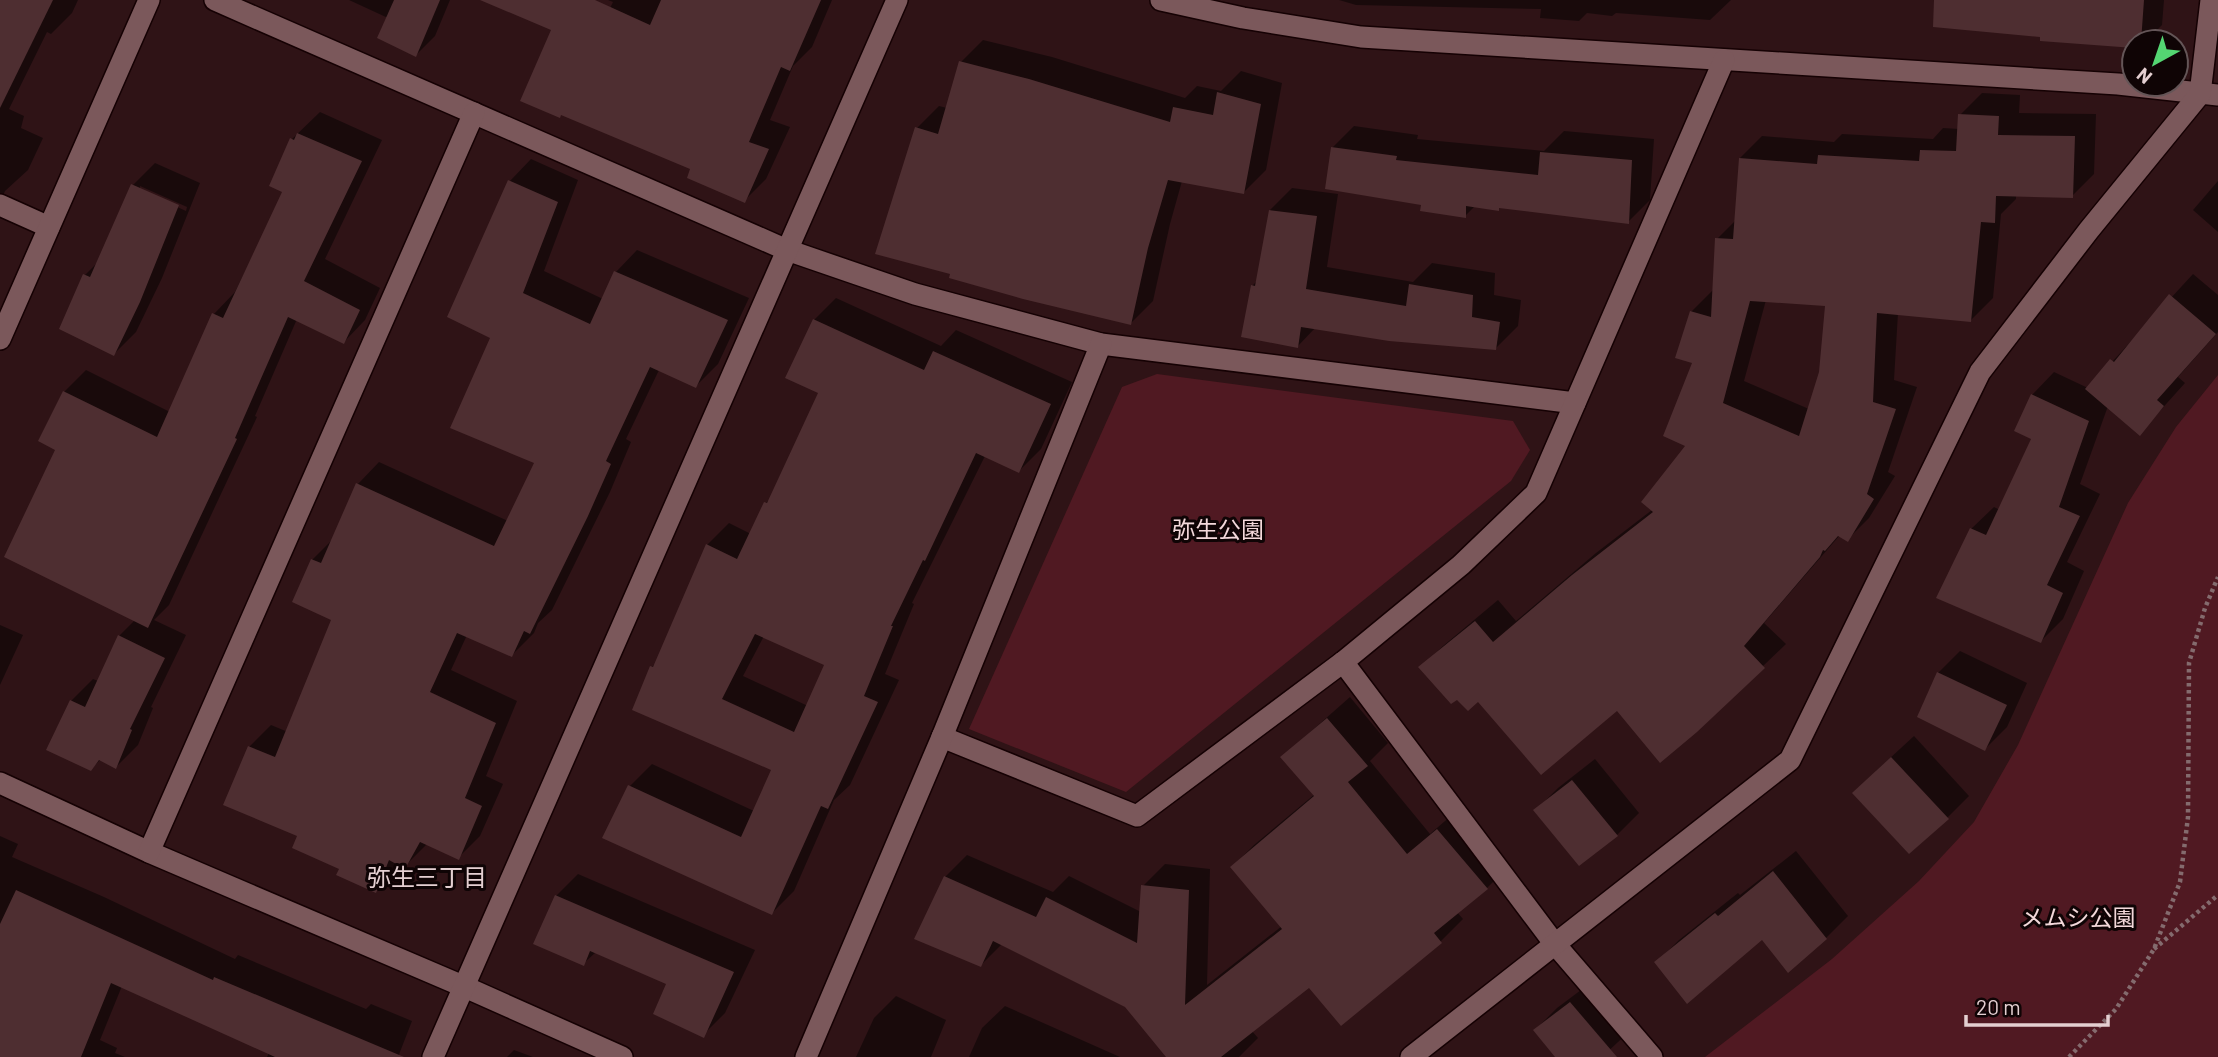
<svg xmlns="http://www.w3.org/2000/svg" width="2218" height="1057" font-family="Barlow,'Noto Sans JP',sans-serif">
  <rect width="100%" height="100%" fill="#2f1316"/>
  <g fill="#501922">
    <polygon points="1157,374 1513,421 1530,450 1511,481 1126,792 969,729 1122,387"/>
    <polygon points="2218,375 2218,1057 1705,1057 1832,959 1919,881 1974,822 2018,745 2128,503 2176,427"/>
  </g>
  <g fill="#0007" fill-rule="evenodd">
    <polygon points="0,0 78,0 72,13 51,34 47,32 9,109 24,116 21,128 43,138 28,170 5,191 0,203"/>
    <polygon points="349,0 450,0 435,36 416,55 388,18"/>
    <polygon points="608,0 832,0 812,47 793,66 770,120 790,127 766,179 744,201 693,168 597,35 613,2"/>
    <polygon points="1339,0 1731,0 1710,20 1616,13 1612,16 1587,13 1579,21 1540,18 1541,9 1356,5"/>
    <polygon points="1978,0 2164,0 2162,25 2145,42 2134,42 2134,47 2042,36"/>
    <polygon points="983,40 1052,57 1185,98 1197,86 1221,91 1241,71 1282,83 1266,170 1244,192 1182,181 1170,224 1153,301 1131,323 917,128 939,106 947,108 961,62"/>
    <path d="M1982,93L2020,95L2019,113L2096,114L2094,174L2072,196L2016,195V199L2001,214L1993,298L1971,320L1898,313L1894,380L1917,387L1888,472L1895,476L1869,518L1847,540L1840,535L1764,623L1786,644L1696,730L1617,709L1479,699L1421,667L1443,646L1498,600L1516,621L1596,553L1652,510L1688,445L1695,362L1691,312L1714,289L1717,239L1736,220L1740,158L1762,136L1834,142L1842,134L1933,139L1943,128L1959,129L1960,115ZM1766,300L1826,304L1820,373L1809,409L1744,381Z"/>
    <polygon points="320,112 382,140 325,259 380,288 365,320 344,342 297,319 255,416 257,417 169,605 154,620 186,635 151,707 153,708 138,745 116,767 101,759 91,769 49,749 71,701 93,679 98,681 119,636 135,620 58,449 64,392 86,370 170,412 214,314 235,292 285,191 292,139"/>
    <polygon points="1354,126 1418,135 1417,139 1544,151 1564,131 1654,139 1650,200 1628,222 1501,206 1498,209 1475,206 1465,216 1423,204 1332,148"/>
    <polygon points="531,159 578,180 544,271 603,299 616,272 637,250 749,298 718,364 696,386 659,370 626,439 631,442 610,492 552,610 538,623 534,633 512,655 467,635 451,670 517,701 486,776 503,784 480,836 458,858 427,844 404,867 399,864 376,890 300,835 249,747 271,725 288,732 333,619 312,560 333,539 358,484 379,462 508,521 536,463 493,337 510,181"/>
    <path d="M155,163L200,183L162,278L136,332L114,354L85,275L100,260L133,185ZM140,186L187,207L186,211L140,190Z"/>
    <polygon points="2218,181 2218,232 2193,210"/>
    <polygon points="1292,188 1338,194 1327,267 1413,282 1432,263 1495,273 1494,295 1521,300 1518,326 1496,348 1316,327 1298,346 1252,286 1258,280 1270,210"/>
    <polygon points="2193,274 2218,295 2218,332 2178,377 2185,383 2140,433 2108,406 2080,484 2100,494 2067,562 2084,571 2063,619 2041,641 1971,529 1994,507 2000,510 2034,438 2016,430 2032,395 2054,372 2088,388"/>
    <path d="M836,298L941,346L956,330L1072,382L1041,449L1019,471L985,456L912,603L914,604L885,674L899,680L850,785L834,800L794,891L772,913L604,837L630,786L652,764L754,811L773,769L652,667L658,661L707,545L729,523L751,534L766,503L771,498L821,392L814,320ZM764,636L826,664L808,706L743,676Z"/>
    <polygon points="0,625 23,635 0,685"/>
    <polygon points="1960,651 2027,683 2007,727 1985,749 1938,673"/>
    <polygon points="1350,697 1388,743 1370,761 1430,834 1460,808 1509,866 1487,888 1457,912 1463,919 1441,941 1309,985 1252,1031 1258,1038 1239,1057 1168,1057 1126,1005 1002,944 981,965 945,877 967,855 1053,892 1069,876 1141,912 1143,886 1165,864 1210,869 1207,985 1282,926 1232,867 1254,845 1315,794 1282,757"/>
    <polygon points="1914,736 1969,796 1947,818 1876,771"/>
    <polygon points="1595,759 1639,813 1617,835 1580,864 1536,810 1558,788"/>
    <polygon points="0,836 18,844 12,857 104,897 235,959 238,955 366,1009 371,1004 412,1021 398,1057 267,1057 269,1053 122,986 100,1040 117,1048 115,1053 125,1057 0,1057"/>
    <polygon points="1796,851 1848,916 1826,938 1762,938 1657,962 1679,940 1738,893 1740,895"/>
    <polygon points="578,874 755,950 725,1013 703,1035 669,984 596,952 583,964 556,896"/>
    <polygon points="1593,981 1633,1028 1602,1057 1557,1057 1535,1030 1557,1008"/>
    <polygon points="896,996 946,1020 931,1057 856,1057 874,1018"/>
    <polygon points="1005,1006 1120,1057 969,1057 982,1028"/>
    <polygon points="514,1050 533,1057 507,1057"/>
  </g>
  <g fill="#4e2e31" fill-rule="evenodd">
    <polygon points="0,0 53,0 0,108"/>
    <polygon points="394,0 440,0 416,57 377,38"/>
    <polygon points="480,0 595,0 650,25 661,0 821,0 790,71 781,67 749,142 769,149 745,203 687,178 690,169 561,115 560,118 520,101 551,30"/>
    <polygon points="1934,0 2144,0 2141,42 2134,42 2134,48 2040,41 2040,37 1933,27"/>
    <polygon points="959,61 1029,79 1170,122 1173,107 1213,115 1217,92 1261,104 1244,194 1168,180 1148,248 1131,325 1023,299 949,278 950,274 875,254 915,127 938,134"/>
    <path d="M1958,114L1999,116L1998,135L2075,136L2073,198L1996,196L1995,223L1981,222L1971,322L1877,313L1873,402L1896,409L1867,494L1874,499L1848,542L1838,536L1825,551L1823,550L1820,557L1744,646L1765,668L1697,732L1660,763L1617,711L1541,775L1478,702L1468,711L1457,700L1451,704L1418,667L1475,621L1493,642L1572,575L1653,512L1641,502L1685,446L1663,436L1692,363L1675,358L1690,311L1711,317L1715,238L1733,239L1739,158L1817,164L1818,155L1919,161L1920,150L1956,151ZM1750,301L1825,306L1819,372L1799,436L1723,403Z"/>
    <polygon points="297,133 362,161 304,281 360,310 344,344 288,317 235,438 237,439 148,628 4,557 55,450 38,441 63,391 157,437 212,313 223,318 282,192 269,186 290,138 294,140"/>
    <polygon points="1331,147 1397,156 1396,160 1538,175 1540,152 1632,160 1629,224 1499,208 1499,211 1466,206 1466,218 1420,211 1421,205 1325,189"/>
    <polygon points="508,180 558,202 523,293 590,324 614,271 728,320 696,388 650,367 606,461 611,464 588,516 530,634 524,631 512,657 457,633 430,692 496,723 465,798 482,806 459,860 420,842 405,869 389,860 376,893 336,875 339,869 292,848 297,836 223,805 248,746 275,757 331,620 292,602 311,559 321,563 356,483 494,546 534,463 450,428 490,338 447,317"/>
    <polygon points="131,184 179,205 140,302 114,356 59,329 83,274 90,277"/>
    <polygon points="1269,210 1317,216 1306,289 1406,306 1409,284 1473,295 1472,317 1500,322 1496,350 1389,341 1301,327 1298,348 1241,337 1251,285 1255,286"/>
    <polygon points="2169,294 2216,334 2157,400 2164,406 2140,436 2085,389 2110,359 2114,362"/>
    <path d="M813,319L924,370L933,351L1051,404L1019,473L976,453L925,561L923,560L891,626H893L864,696L878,702L828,809L821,806L772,915L602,838L628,785L741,837L771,770L632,710L650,666L653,667L706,544L737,559L764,502L767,503L818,393L785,378ZM755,634L824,665L794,732L722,699Z"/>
    <polygon points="2031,394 2089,421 2059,507 2080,516 2047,585 2063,593 2041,643 1936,598 1970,528 1986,535 2031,439 2014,431"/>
    <polygon points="118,635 165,658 130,729 132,730 116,769 99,760 91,771 46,750 70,700 85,707"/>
    <polygon points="1937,672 2007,705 1985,751 1917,717"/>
    <polygon points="1327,718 1368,766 1348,782 1407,854 1437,829 1488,889 1434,933 1442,943 1341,1026 1309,988 1221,1057 1166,1057 1125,1007 993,941 981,967 914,939 944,876 1036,917 1046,897 1137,943 1141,885 1189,890 1185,1005 1282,929 1230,867 1314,796 1280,757"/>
    <polygon points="1891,757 1949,819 1909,854 1852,793"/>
    <polygon points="1572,780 1618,836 1579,866 1533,810"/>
    <polygon points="1773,871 1827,939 1788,973 1762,940 1687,1004 1654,962 1715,913 1718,916"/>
    <polygon points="16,890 213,980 214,977 404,1057 275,1057 111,983 81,1057 0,1057 0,924"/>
    <polygon points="555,895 734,972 704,1038 653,1014 666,984 590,951 584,966 533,944"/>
    <polygon points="1570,1002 1617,1057 1555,1057 1533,1030"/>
  </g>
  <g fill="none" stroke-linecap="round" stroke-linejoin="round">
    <g stroke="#150103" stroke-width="24">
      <g id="street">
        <polyline points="215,0 787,250 915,294 1101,344 1575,403"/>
        <polyline points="1161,0 1243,18 1361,37 2118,84 2218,95"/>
        <polyline points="0,205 49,227"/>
        <polyline points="0,339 149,0"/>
        <polyline points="1343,662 1554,943 1652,1057"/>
        <polyline points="942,737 1137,816 1343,662 1461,565 1536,493 1724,60"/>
        <polyline points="0,783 149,852 465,987 622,1057"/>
        <polyline points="149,852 474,113"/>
        <polyline points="433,1057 897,0"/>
        <polyline points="806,1057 942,737 1101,344"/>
        <polyline points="1411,1057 1790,760 1980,372 2089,230 2200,94 2211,0"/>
      </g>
    </g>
    <g stroke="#846b6e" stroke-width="4.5" stroke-dasharray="3.5 3.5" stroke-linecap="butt">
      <polyline points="2154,949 2218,895"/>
      <polyline points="2069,1057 2116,1009 2154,949 2180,882 2188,817 2189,663 2205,608 2218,577"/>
    </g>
    <use href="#street" stroke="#7b585b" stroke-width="21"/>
  </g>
  <g text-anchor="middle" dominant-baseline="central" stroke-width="6" stroke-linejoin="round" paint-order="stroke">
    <g font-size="23" fill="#f3d8da" stroke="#0f0405">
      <text x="1218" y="529">弥生公園</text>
      <text x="2078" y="917">メムシ公園</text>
    </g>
    <g font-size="24" fill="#e4cfd1" stroke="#0f0405">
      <text x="427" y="876">弥生三丁目</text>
    </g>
  </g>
  <g transform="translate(2155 63) rotate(220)"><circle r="33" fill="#0f0405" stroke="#645557" stroke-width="2"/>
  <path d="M0-5L12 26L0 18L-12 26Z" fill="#54d672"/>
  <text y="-10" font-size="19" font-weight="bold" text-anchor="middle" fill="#e4cfd1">N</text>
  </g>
  <path d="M1966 1015v10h142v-10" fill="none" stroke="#e4cfd1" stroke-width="3.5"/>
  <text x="1976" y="1015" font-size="21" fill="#e4cfd1" stroke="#0f0405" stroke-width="5" paint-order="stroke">20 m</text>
</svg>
